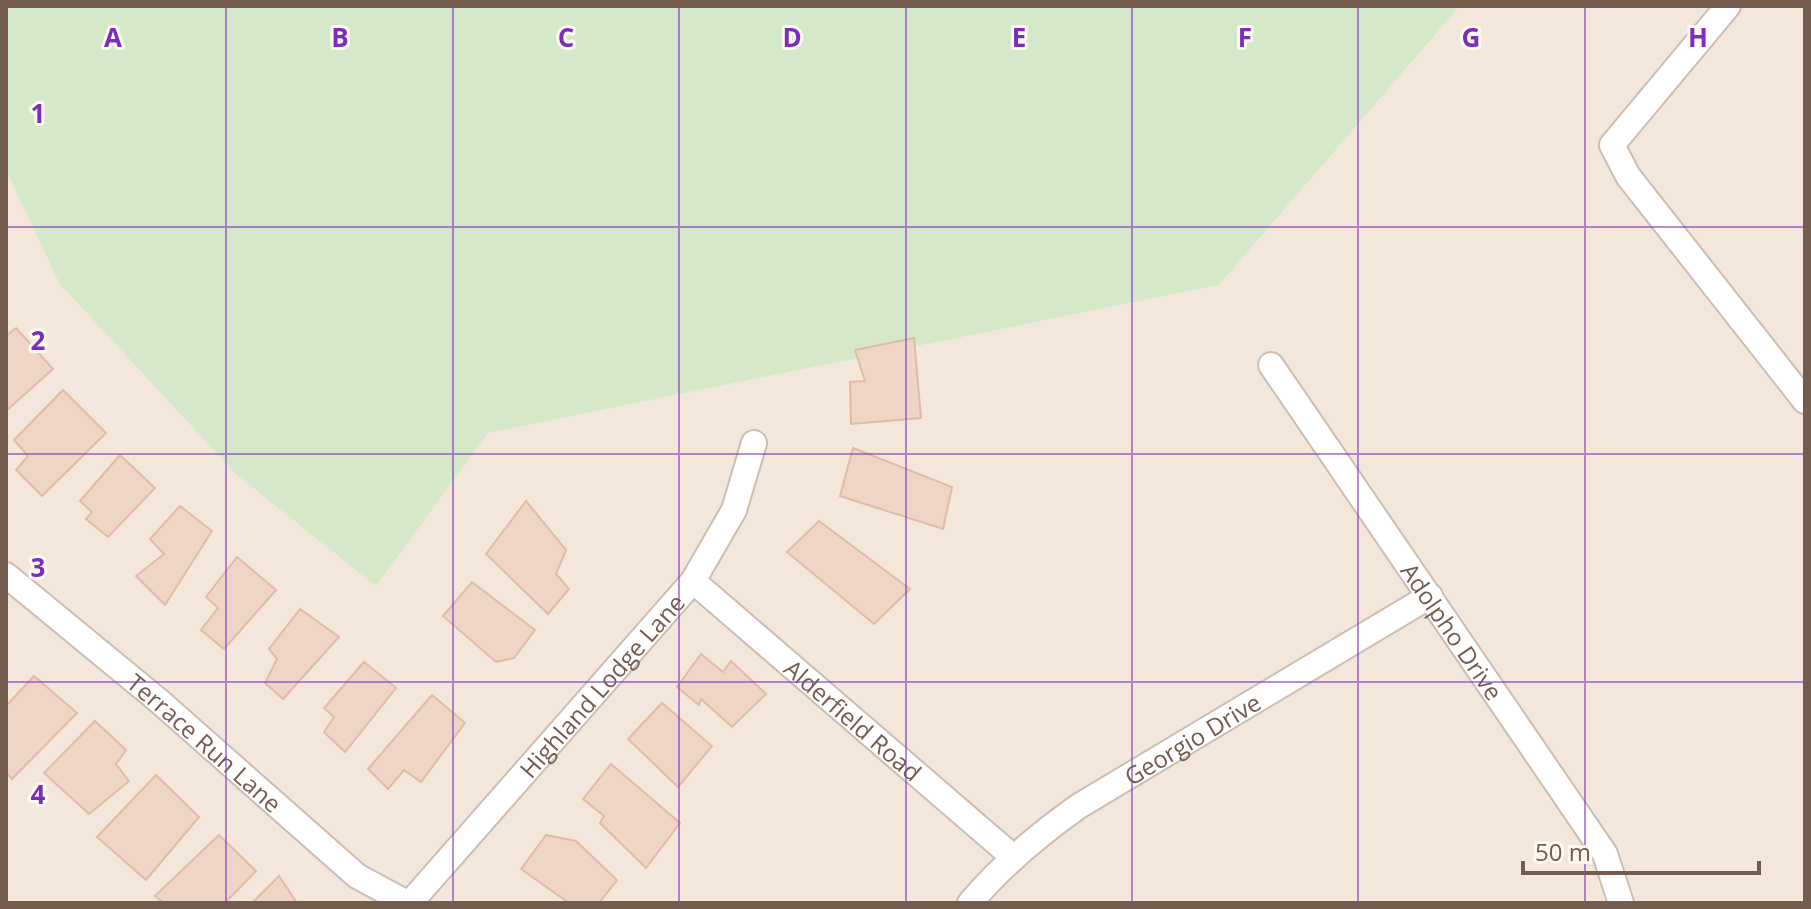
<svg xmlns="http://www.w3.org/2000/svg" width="1811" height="909" font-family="'Open Sans',sans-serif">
  <rect width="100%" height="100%" fill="#fbf5eb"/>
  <polygon fill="#f2e7da" points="1460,6 1805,6 1805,903 6,903 6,170 59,283 376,586 487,433 1219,285"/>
  <polygon fill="#d6e8ca" points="6,6 1460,6 1219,285 488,433 376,586 236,474 59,283 6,170"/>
  <g fill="#eed5c5" stroke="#e0bca6" stroke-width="2">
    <polygon points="16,328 53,369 6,411 6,336"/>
    <polygon points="914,338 921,418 851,424 850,382 865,381 855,350"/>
    <polygon points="63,390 106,433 42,496 16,470 28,456 14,440"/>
    <polygon points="853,448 952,487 943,529 840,496"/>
    <polygon points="120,455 155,488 108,537 86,519 92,512 80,501"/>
    <polygon points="526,501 566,550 556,574 569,589 548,614 486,554"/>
    <polygon points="180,506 212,531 165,605 136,576 164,554 150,539"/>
    <polygon points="819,521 910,589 874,624 787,552"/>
    <polygon points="237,557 276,590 224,649 201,630 218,608 206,597"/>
    <polygon points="472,582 535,630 514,658 496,662 443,616"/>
    <polygon points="300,609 339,637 283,699 265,683 277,659 269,649"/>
    <polygon points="701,654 723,672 731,661 766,694 732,727 701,699 699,705 677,687"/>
    <polygon points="364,662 396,688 345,752 324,732 334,717 324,708"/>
    <polygon points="34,676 77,713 12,779 6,772 6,706"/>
    <polygon points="432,695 465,723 421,782 404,770 388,789 368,769"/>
    <polygon points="662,703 712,746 678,787 628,739"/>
    <polygon points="95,721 126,750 116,764 129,781 89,814 44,773"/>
    <polygon points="611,764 680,823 646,868 600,823 604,816 583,799"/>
    <polygon points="156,775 199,817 146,880 97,837"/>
    <polygon points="219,835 256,871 225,903 164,903 155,896"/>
    <polygon points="546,835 576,841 617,880 599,903 569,903 521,869"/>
    <polygon points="279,876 297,903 252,903"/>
  </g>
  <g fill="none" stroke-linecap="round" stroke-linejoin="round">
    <g stroke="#cdbdb1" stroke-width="28">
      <g id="street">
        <polyline points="1728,6 1612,145 1628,176 1805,401"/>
        <path id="s1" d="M1271,365L1605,854L1621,903"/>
        <path id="s2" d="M6,575L159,701L357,876L407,903"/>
        <path id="s3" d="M693,581L1013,857"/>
        <path id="s4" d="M410,903L693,581L734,510L754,443"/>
        <path id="s5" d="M970,903C1002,865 1038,835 1079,806L1430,596"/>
      </g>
    </g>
    <use href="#street" stroke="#fff" stroke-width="24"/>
  </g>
  <path fill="none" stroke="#7b2cbf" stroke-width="2" stroke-opacity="0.55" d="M226,6V903M453,6V903M679,6V903M906,6V903M1132,6V903M1358,6V903M1585,6V903M6,227H1805M6,454H1805M6,682H1805"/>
  <g text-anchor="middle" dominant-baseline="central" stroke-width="6" stroke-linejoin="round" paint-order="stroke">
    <g font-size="24" fill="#745c4f" stroke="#fef9f1">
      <text stroke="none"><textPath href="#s1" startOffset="322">Adolpho Drive</textPath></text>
      <text stroke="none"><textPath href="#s4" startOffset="290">Highland Lodge Lane</textPath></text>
      <text stroke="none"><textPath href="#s3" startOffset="212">Alderfield Road</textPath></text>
      <text stroke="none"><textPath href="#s5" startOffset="278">Georgio Drive</textPath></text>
      <text stroke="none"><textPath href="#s2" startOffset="260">Terrace Run Lane</textPath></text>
    </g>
  </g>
  <g font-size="26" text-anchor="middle" font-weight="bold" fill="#7b2cbf" stroke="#fef9f1" stroke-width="6" stroke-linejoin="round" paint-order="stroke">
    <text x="113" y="47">A</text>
    <text x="340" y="47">B</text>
    <text x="566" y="47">C</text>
    <text x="792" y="47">D</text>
    <text x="1019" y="47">E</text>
    <text x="1245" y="47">F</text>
    <text x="1471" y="47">G</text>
    <text x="1698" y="47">H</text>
    <text x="38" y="123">1</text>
    <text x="38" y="350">2</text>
    <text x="38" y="577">3</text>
    <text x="38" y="804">4</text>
  </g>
  <rect width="1811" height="909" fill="none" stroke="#745c4f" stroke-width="16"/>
  <path d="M1523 861v12h236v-12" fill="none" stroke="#745c4f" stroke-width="4"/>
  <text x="1535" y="861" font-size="24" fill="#745c4f" stroke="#fef9f1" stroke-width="6" paint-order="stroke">50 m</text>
</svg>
